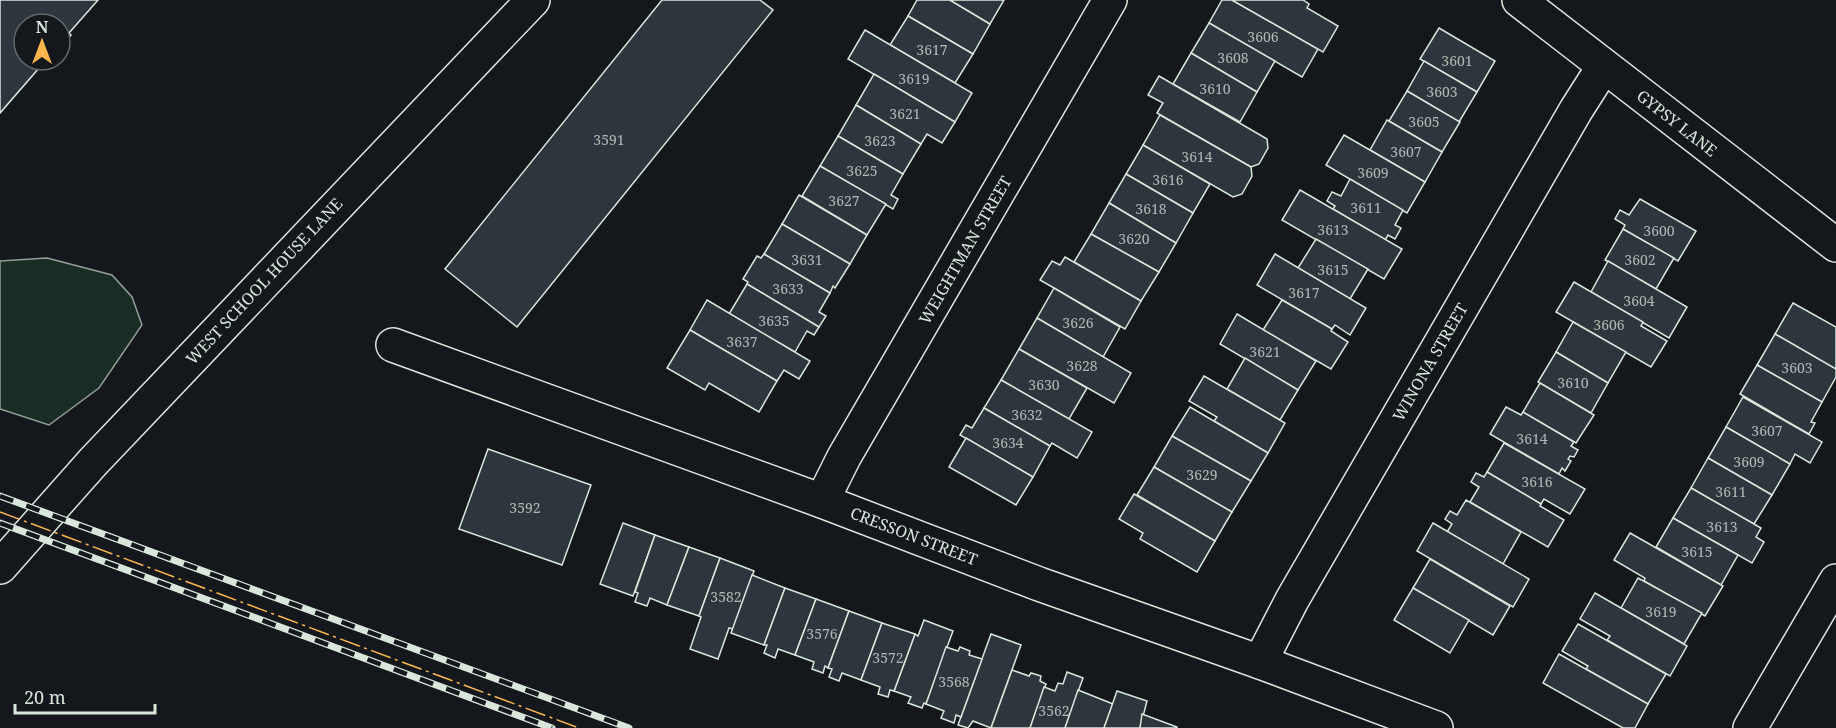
<svg xmlns="http://www.w3.org/2000/svg" width="1836" height="728" font-family="'Noto Serif',serif">
  <rect width="100%" height="100%" fill="#14181c"/>
  <polygon fill="#1a2d24" stroke="#939e99" stroke-width="1.5" points="47,258 112,275 132,297 142,325 99,388 49,425 0,409 0,261"/>
  <g fill="#2c363c" stroke="#d8e6dc" stroke-width="1.5">
    <polygon points="0,0 98,0 69,33 71,35 60,48 60,24 24,24 24,60 46,60 0,113"/>
    <polygon points="662,0 760,0 773,10 517,327 445,269"/>
    <polygon points="917,0 950,0 990,24 973,54 908,16"/>
    <polygon points="950,0 1004,0 990,24"/>
    <polygon points="1222,0 1232,0 1318,49 1302,77 1209,23"/>
    <polygon points="1232,0 1303,0 1309,4 1307,8 1338,26 1323,52"/>
    <polygon points="908,16 973,54 955,83 890,45"/>
    <polygon points="1209,23 1275,61 1257,92 1191,53"/>
    <polygon points="1439,28 1495,61 1477,92 1420,59"/>
    <polygon points="865,30 972,93 955,122 848,59"/>
    <polygon points="1191,53 1257,92 1240,122 1173,84"/>
    <polygon points="1424,61 1477,92 1459,122 1407,91"/>
    <polygon points="874,74 955,122 942,143 927,134 921,144 856,105"/>
    <polygon points="1159,76 1267,139 1268,148 1259,164 1251,167 1157,113 1163,103 1148,95"/>
    <polygon points="1407,91 1460,122 1442,152 1389,121"/>
    <polygon points="856,105 921,144 903,174 838,136"/>
    <polygon points="1160,115 1251,167 1252,176 1242,194 1233,197 1143,145"/>
    <polygon points="1387,120 1442,152 1425,182 1370,150"/>
    <polygon points="1344,135 1425,182 1407,213 1326,165"/>
    <polygon points="838,136 903,174 891,195 898,199 893,209 820,166"/>
    <polygon points="1143,145 1210,184 1193,213 1126,174"/>
    <polygon points="820,166 886,204 867,235 802,196"/>
    <polygon points="1126,174 1193,213 1176,243 1109,203"/>
    <polygon points="1350,179 1403,210 1395,225 1401,228 1395,239 1388,235 1385,240 1333,209 1335,206 1327,201 1332,192 1341,196"/>
    <polygon points="1300,190 1402,249 1384,279 1282,220"/>
    <polygon points="799,195 867,235 850,264 782,224"/>
    <polygon points="1640,199 1696,231 1678,261 1623,229 1625,225 1615,219 1620,210 1629,215"/>
    <polygon points="1109,203 1176,243 1159,272 1091,234"/>
    <polygon points="782,224 850,264 835,288 833,286 830,293 764,254"/>
    <polygon points="1623,229 1674,258 1656,289 1605,260"/>
    <polygon points="1091,234 1159,272 1141,301 1074,262"/>
    <polygon points="1316,239 1368,269 1350,299 1298,268"/>
    <polygon points="764,254 830,293 819,312 826,316 819,327 747,284 748,282 743,279 757,256 761,258"/>
    <polygon points="1275,254 1366,308 1350,335 1335,325 1332,329 1257,285"/>
    <polygon points="1065,257 1141,301 1125,329 1040,280 1052,261 1060,265"/>
    <polygon points="1608,261 1687,307 1669,338 1591,292"/>
    <polygon points="1574,282 1643,322 1641,326 1667,341 1651,367 1556,312"/>
    <polygon points="747,284 819,327 814,335 807,331 795,352 729,314"/>
    <polygon points="1054,288 1120,327 1103,357 1037,318"/>
    <polygon points="707,300 810,361 799,379 784,370 777,381 690,330"/>
    <polygon points="1282,300 1332,329 1331,331 1348,342 1331,369 1263,330"/>
    <polygon points="1793,303 1836,327 1836,369 1775,334"/>
    <polygon points="1237,314 1316,361 1298,390 1220,344"/>
    <polygon points="1037,318 1131,373 1114,403 1019,349"/>
    <polygon points="1573,322 1626,352 1608,383 1556,352"/>
    <polygon points="690,330 777,381 759,412 709,383 705,390 667,368"/>
    <polygon points="1775,334 1836,369 1836,377 1822,402 1757,365"/>
    <polygon points="1019,349 1087,388 1069,419 1001,380"/>
    <polygon points="1556,352 1608,383 1591,413 1538,382"/>
    <polygon points="1245,358 1298,390 1280,420 1227,389"/>
    <polygon points="1757,365 1822,402 1811,422 1815,423 1809,434 1740,394"/>
    <polygon points="1204,376 1285,423 1268,453 1214,421 1217,417 1189,401"/>
    <polygon points="1001,380 1092,432 1077,458 1052,443 1050,446 984,408"/>
    <polygon points="1540,383 1594,415 1576,443 1523,412"/>
    <polygon points="1743,397 1822,442 1810,463 1795,454 1790,464 1726,427"/>
    <polygon points="1190,407 1268,453 1251,481 1172,436"/>
    <polygon points="1506,407 1521,415 1523,412 1574,442 1571,446 1578,450 1574,457 1570,456 1568,459 1571,461 1565,471 1562,468 1559,474 1490,434"/>
    <polygon points="984,408 1050,446 1033,477 960,435 966,425 972,428"/>
    <polygon points="1726,427 1790,464 1772,495 1708,458"/>
    <polygon points="1172,436 1251,481 1232,512 1154,467"/>
    <polygon points="966,438 1033,477 1016,505 949,467"/>
    <polygon points="1504,443 1585,489 1570,514 1544,499 1541,504 1487,472"/>
    <polygon points="488,449 591,485 562,565 459,529"/>
    <polygon points="1708,458 1772,495 1754,524 1691,488"/>
    <polygon points="1154,467 1232,512 1215,541 1137,495"/>
    <polygon points="1487,472 1541,504 1540,506 1564,520 1548,547 1470,502 1479,487 1471,482 1476,473 1484,477"/>
    <polygon points="1691,488 1761,528 1756,537 1764,542 1752,563 1673,518"/>
    <polygon points="1134,494 1215,541 1197,572 1140,539 1143,533 1119,519"/>
    <polygon points="1466,500 1521,532 1503,564 1447,532 1452,524 1445,519 1450,511 1457,515"/>
    <polygon points="1673,518 1738,555 1721,585 1656,547"/>
    <polygon points="623,523 655,535 633,596 600,584"/>
    <polygon points="1433,523 1529,579 1513,607 1417,551"/>
    <polygon points="1630,533 1723,586 1705,616 1644,581 1645,578 1614,560"/>
    <polygon points="655,535 689,547 667,605 650,598 647,606 635,602 638,593 635,592"/>
    <polygon points="689,547 720,558 699,616 667,605"/>
    <polygon points="720,558 754,571 733,629 729,628 718,659 690,649 701,617 699,616"/>
    <polygon points="1430,559 1510,606 1493,635 1413,588"/>
    <polygon points="752,575 785,588 764,645 731,633"/>
    <polygon points="1638,578 1702,613 1684,644 1621,608"/>
    <polygon points="785,588 816,599 795,655 778,649 775,658 764,653 767,645 764,645"/>
    <polygon points="1413,588 1469,620 1450,653 1394,620"/>
    <polygon points="1595,593 1687,646 1670,676 1607,640 1610,636 1580,619"/>
    <polygon points="816,599 849,611 828,668 825,666 823,673 812,669 814,662 795,655"/>
    <polygon points="849,611 882,623 861,680 842,673 839,681 829,677 832,669 828,668"/>
    <polygon points="924,620 953,631 926,704 924,703 922,708 908,703 911,697 894,691 915,634 918,636"/>
    <polygon points="882,623 915,634 894,691 890,690 888,697 878,694 880,687 861,680"/>
    <polygon points="1578,624 1666,674 1648,704 1586,669 1588,666 1562,651"/>
    <polygon points="991,634 1021,645 991,728 973,721 968,728 958,725"/>
    <polygon points="946,647 958,651 960,647 970,651 969,655 982,659 961,717 956,715 954,723 941,718 944,711 926,704"/>
    <polygon points="1559,654 1648,704 1635,728 1623,728 1543,683"/>
    <polygon points="1012,670 1029,676 1031,673 1041,676 1040,681 1046,684 1030,728 991,728"/>
    <polygon points="1067,672 1083,678 1065,728 1030,728 1044,687 1055,691 1058,683 1063,684"/>
    <polygon points="1078,690 1113,704 1104,728 1065,728"/>
    <polygon points="1117,691 1147,701 1140,728 1104,728"/>
    <polygon points="1142,714 1177,727 1177,728 1140,728"/>
  </g>
  <g fill="none" stroke-linecap="round" stroke-linejoin="round">
    <g stroke="#d8e6dc" stroke-width="36">
      <g id="minor">
        <polyline points="1519,0 1836,245"/>
        <polyline points="393,345 822,501 1039,584 1260,662 1436,728"/>
        <polyline points="822,501 844,457 1110,0"/>
        <polyline points="0,567 93,462 533,0"/>
        <polyline points="1260,662 1292,600 1576,110 1604,66"/>
        <polyline points="1750,728 1836,581"/>
      </g>
    </g>
    <use href="#minor" stroke="#14181c" stroke-width="33"/>
    <g stroke="#d8e6dc" stroke-width="7">
      <g id="rail">
        <polyline points="0,496 629,728"/>
        <polyline points="0,523 552,728"/>
      </g>
    </g>
    <use href="#rail" stroke="#14181c" stroke-width="4.5" stroke-dasharray="14" stroke-linecap="butt"/>
    <polyline stroke="#ffb74d" stroke-width="1.5" stroke-dasharray="21 4.5 3 4.5" stroke-linecap="butt" points="0,512 579,728"/>
  </g>
  <g text-anchor="middle" dominant-baseline="central" stroke-width="4.5" stroke-linejoin="round" paint-order="stroke">
    <g font-size="14" fill="#adbab4">
      <text x="1263" y="36">3606</text>
      <text x="932" y="49">3617</text>
      <text x="1233" y="57">3608</text>
      <text x="1457" y="60">3601</text>
      <text x="914" y="78">3619</text>
      <text x="1215" y="88">3610</text>
      <text x="1442" y="91">3603</text>
      <text x="905" y="113">3621</text>
      <text x="1424" y="121">3605</text>
      <text x="609" y="139">3591</text>
      <text x="880" y="140">3623</text>
      <text x="1406" y="151">3607</text>
      <text x="1197" y="156">3614</text>
      <text x="862" y="170">3625</text>
      <text x="1373" y="172">3609</text>
      <text x="1168" y="179">3616</text>
      <text x="844" y="200">3627</text>
      <text x="1366" y="207">3611</text>
      <text x="1151" y="208">3618</text>
      <text x="1333" y="229">3613</text>
      <text x="1659" y="230">3600</text>
      <text x="1134" y="238">3620</text>
      <text x="807" y="259">3631</text>
      <text x="1640" y="259">3602</text>
      <text x="1333" y="269">3615</text>
      <text x="788" y="288">3633</text>
      <text x="1304" y="292">3617</text>
      <text x="1639" y="300">3604</text>
      <text x="774" y="320">3635</text>
      <text x="1078" y="322">3626</text>
      <text x="1609" y="324">3606</text>
      <text x="742" y="341">3637</text>
      <text x="1265" y="351">3621</text>
      <text x="1082" y="365">3628</text>
      <text x="1797" y="367">3603</text>
      <text x="1573" y="382">3610</text>
      <text x="1044" y="384">3630</text>
      <text x="1027" y="414">3632</text>
      <text x="1767" y="430">3607</text>
      <text x="1532" y="438">3614</text>
      <text x="1008" y="442">3634</text>
      <text x="1749" y="461">3609</text>
      <text x="1202" y="474">3629</text>
      <text x="1537" y="481">3616</text>
      <text x="1731" y="491">3611</text>
      <text x="525" y="507">3592</text>
      <text x="1722" y="526">3613</text>
      <text x="1697" y="551">3615</text>
      <text x="726" y="596">3582</text>
      <text x="1661" y="611">3619</text>
      <text x="822" y="633">3576</text>
      <text x="888" y="657">3572</text>
      <text x="954" y="681">3568</text>
      <text x="1054" y="710">3562</text>
    </g>
    <g font-size="16" fill="#d8e6dc" stroke="#14181c">
      <text transform="translate(1677 123) rotate(38)">GYPSY LANE</text>
      <text transform="translate(965 250) rotate(-60)">WEIGHTMAN STREET</text>
      <text transform="translate(264 281) rotate(-47)">WEST SCHOOL HOUSE LANE</text>
      <text transform="translate(1430 362) rotate(-60)">WINONA STREET</text>
      <text transform="translate(914 536) rotate(21)">CRESSON STREET</text>
    </g>
  </g>
  <g transform="translate(42 42)"><circle r="28" fill="#14181c" stroke="#626a69" stroke-width="1.5"/>
  <path d="M0-4.5L10 22L0 15L-10 22Z" fill="#ffb74d"/>
  <text y="-9" font-size="16" font-weight="bold" text-anchor="middle" fill="#d8e6dc">N</text>
  </g>
  <path d="M15 704v9h140v-9" fill="none" stroke="#d8e6dc" stroke-width="3"/>
  <text x="24" y="704" font-size="18" fill="#d8e6dc" stroke="#14181c" stroke-width="4.5" paint-order="stroke">20 m</text>
</svg>
